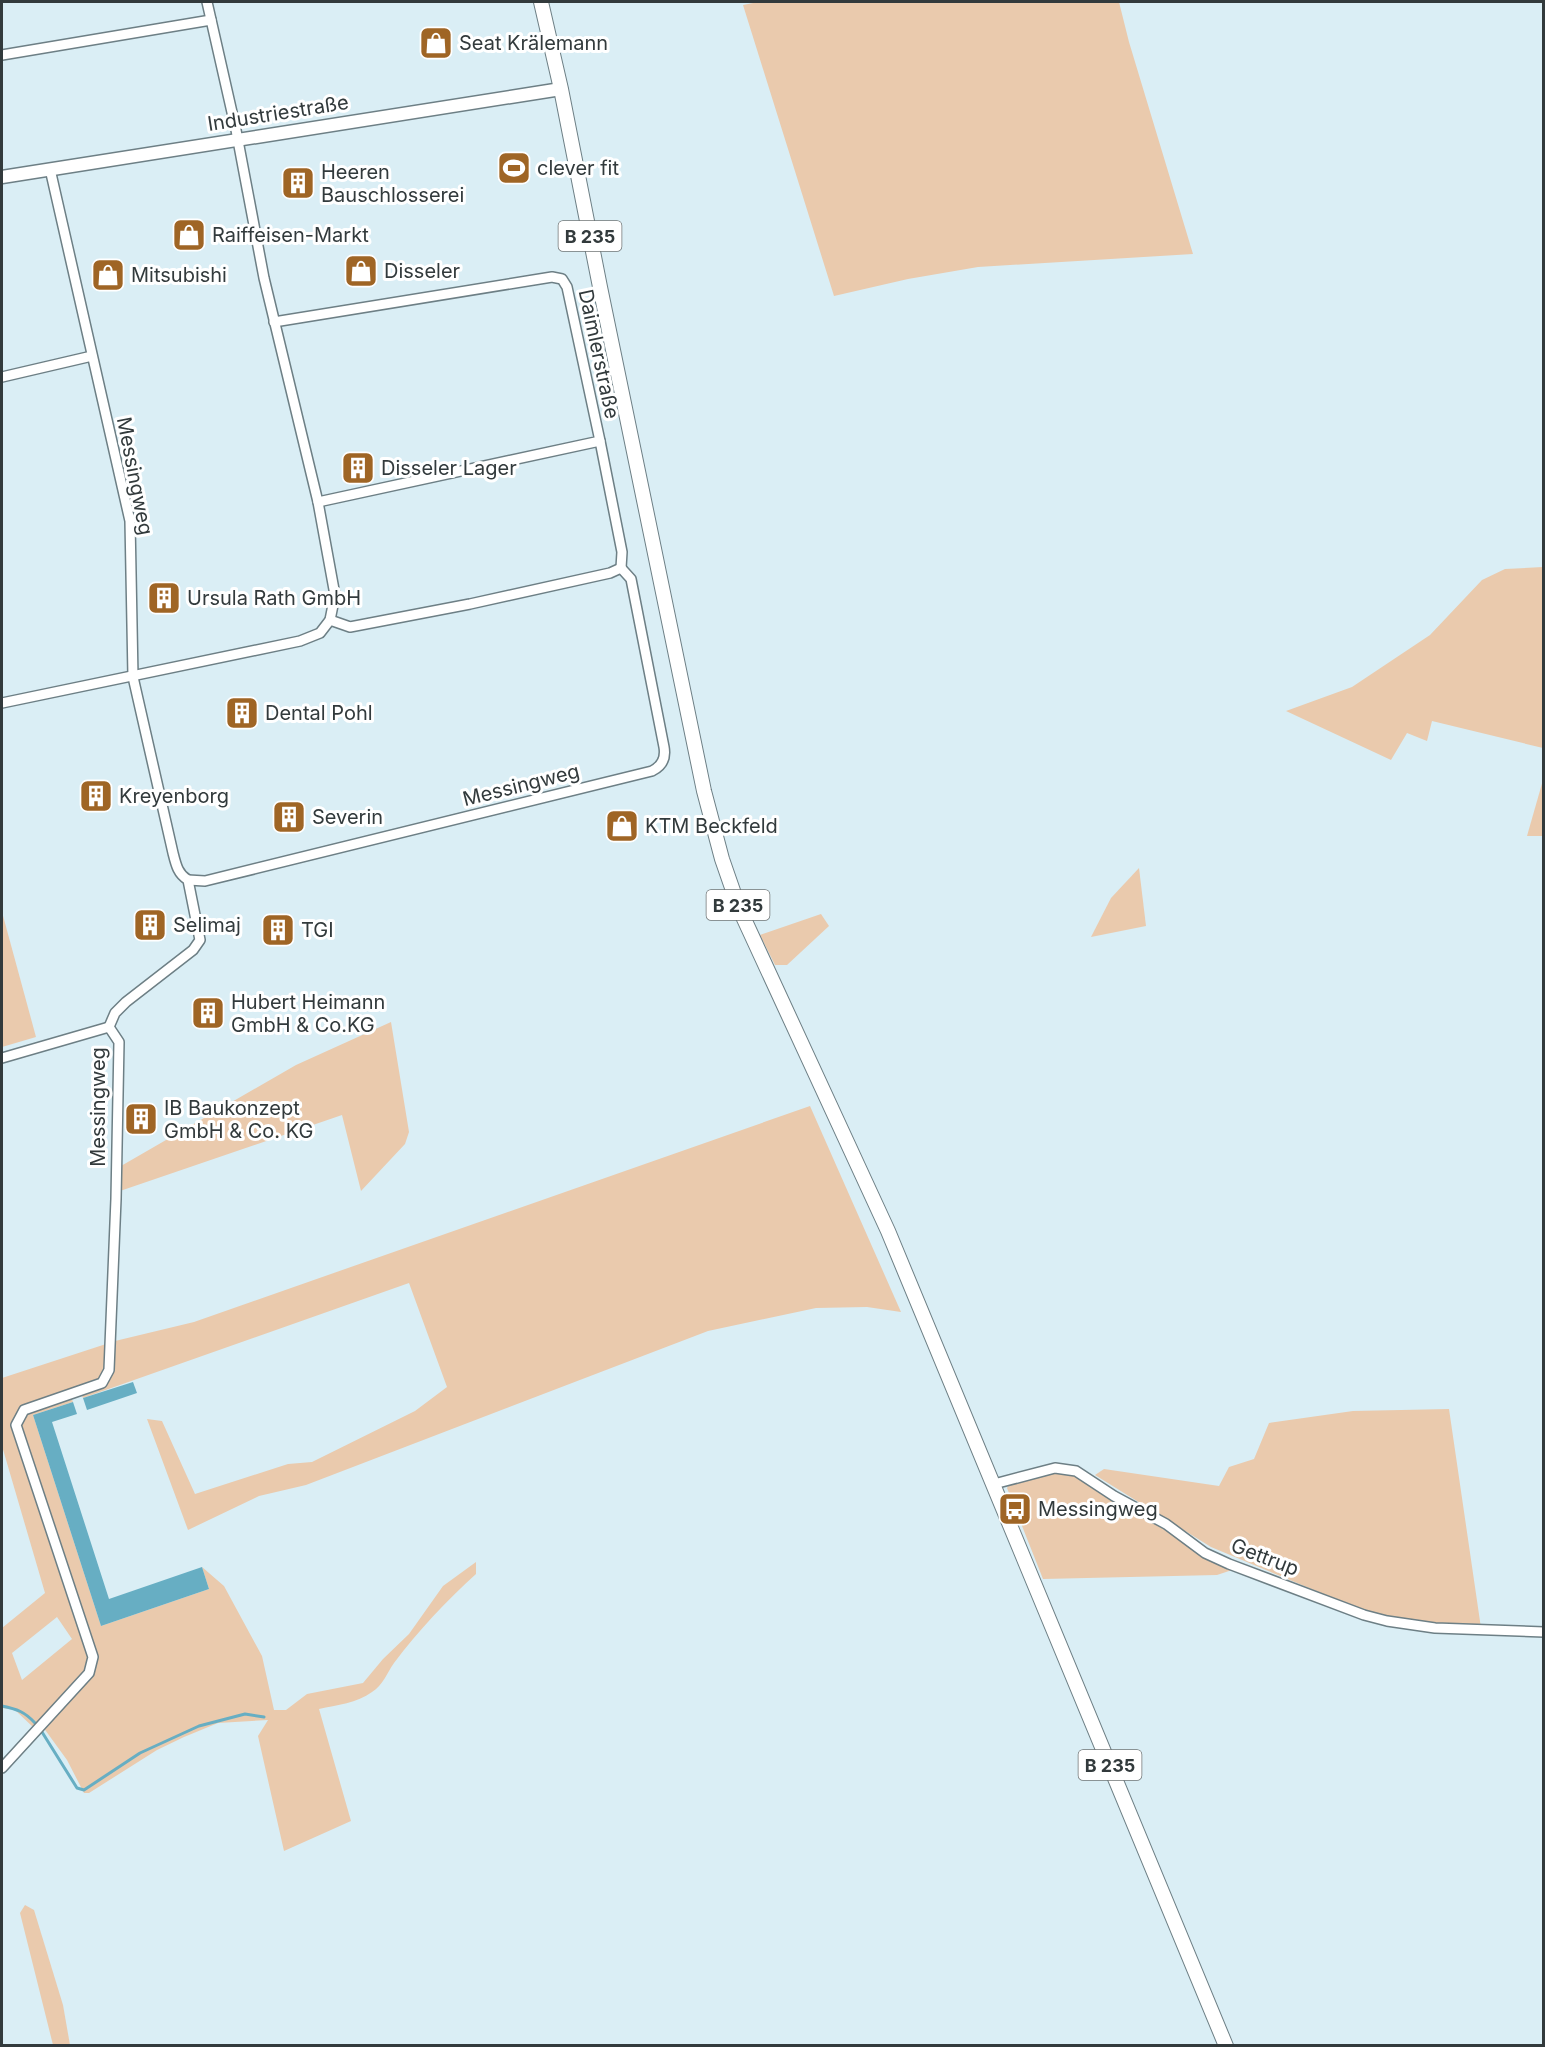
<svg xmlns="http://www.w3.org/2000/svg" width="1545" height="2047" font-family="Inter,sans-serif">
  <rect width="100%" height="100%" fill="#daeef5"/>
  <g fill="#eacaad" fill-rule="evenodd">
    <polygon points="758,2 1119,2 1129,42 1193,254 978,267 908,279 834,296 743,5"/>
    <polygon points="1543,567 1543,748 1432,721 1427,741 1407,733 1391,760 1286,711 1352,687 1430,635 1482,580 1505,569"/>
    <polygon points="1543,780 1543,836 1527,836"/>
    <polygon points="1139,868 1146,926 1091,937 1111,898"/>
    <polygon points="2,912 36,1037 2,1047"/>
    <polygon points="821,914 829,926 787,965 775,965 760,935"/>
    <polygon points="391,1022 409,1132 405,1144 361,1191 342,1115 120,1191 121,1166 296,1065"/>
    <polygon points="810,1106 901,1312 867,1307 816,1308 708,1331 306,1485 259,1496 188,1530 147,1419 162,1421 195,1494 288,1464 312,1462 415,1411 447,1387 409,1283 83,1398 81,1394 105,1386 114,1371 115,1341 194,1322"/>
    <path d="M106,1344L104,1369L99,1379L22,1405L12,1424L89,1656L86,1671L33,1727L15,1710L2,1708V1628L45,1593L2,1446V1378ZM57,1617L72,1639L22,1680L12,1653Z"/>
    <path d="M71,1397L73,1402L33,1415L101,1626L209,1589L202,1567L224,1586L262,1656L274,1710H286L307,1694L363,1683L383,1659L409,1634L443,1586L476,1562V1574C447,1600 418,1631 394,1663C387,1673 383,1685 372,1692C357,1703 337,1705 319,1709L351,1821L284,1851L258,1736L268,1720L218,1723L184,1737L157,1750L89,1793H84L67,1760L43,1727L97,1657L20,1425L27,1412Z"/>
    <polygon points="1449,1409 1481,1628 1397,1619 1369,1613 1211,1547 1095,1475 1104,1469 1219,1486 1229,1467 1254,1459 1269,1423 1353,1411"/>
    <polygon points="1048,1472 1075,1474 1184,1542 1235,1569 1217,1575 1043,1579 1007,1488 1011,1481"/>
    <polygon points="25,1905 34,1910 63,2005 70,2045 53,2045 20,1913"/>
  </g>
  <g fill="#67aec3">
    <polygon points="133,1382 137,1393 87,1410 83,1398"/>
    <polygon points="73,1402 77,1414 52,1422 109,1599 202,1567 209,1589 101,1626 33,1415"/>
  </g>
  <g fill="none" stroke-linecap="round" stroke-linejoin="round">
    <g stroke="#67aec3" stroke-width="3">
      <path d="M2,1706C17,1709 25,1712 35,1723"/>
      <polyline points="42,1732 77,1788 84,1790 140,1753 199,1726 245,1714 264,1717"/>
    </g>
    <g stroke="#6d7f85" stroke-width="12">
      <g id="street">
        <polyline points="2,55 211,20"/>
        <path d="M50,169L130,521L133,677L173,853C176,865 178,874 188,880L200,940L193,950L126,1002L115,1013L109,1027"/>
        <polyline points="274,322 552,277 562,279 567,287 600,441 318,502"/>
        <polyline points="2,377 92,356"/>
        <polyline points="600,441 622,552 621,568"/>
        <polyline points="330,620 350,627 470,604 610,573 621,568"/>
        <polyline points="2,703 300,641 320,633 330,620 335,595 318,502 264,278 236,130 207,2"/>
        <path d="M188,880L205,881L652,771C662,766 666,758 664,747L631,579L621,568"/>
        <polyline points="2,1058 109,1027"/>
        <polyline points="994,1484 1055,1468 1076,1471 1114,1496 1166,1524 1205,1553 1229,1564 1364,1615 1387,1621 1435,1628 1544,1632"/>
        <polyline points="2,1768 89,1673 93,1657 16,1425 24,1410 102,1383 109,1370 116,1199 119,1042 109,1027"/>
      </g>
    </g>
    <g stroke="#6d7f85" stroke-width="15">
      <polyline id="secondary" points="2,177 561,89"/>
    </g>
    <g stroke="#6d7f85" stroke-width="16">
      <polyline id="primary" points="541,2 561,89 600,287 704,791 722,859 739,908 888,1231 1226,2046"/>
    </g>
    <use href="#street" stroke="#fff" stroke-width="9"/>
    <use href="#secondary" stroke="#fff" stroke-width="12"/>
    <use href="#primary" stroke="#fff" stroke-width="14"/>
  </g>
  <defs>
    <g id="shop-square" transform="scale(1.725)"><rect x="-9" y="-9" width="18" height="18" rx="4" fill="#9f6525" stroke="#fff"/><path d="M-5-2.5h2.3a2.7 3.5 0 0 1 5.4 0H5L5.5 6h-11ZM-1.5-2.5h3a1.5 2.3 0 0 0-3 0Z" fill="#fff"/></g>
    <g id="stadium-square" transform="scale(1.725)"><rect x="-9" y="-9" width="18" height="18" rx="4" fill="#9f6525" stroke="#fff"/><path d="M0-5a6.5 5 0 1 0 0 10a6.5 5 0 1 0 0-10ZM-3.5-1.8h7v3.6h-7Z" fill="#fff"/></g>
    <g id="building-square" transform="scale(1.725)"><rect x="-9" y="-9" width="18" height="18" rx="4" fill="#9f6525" stroke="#fff"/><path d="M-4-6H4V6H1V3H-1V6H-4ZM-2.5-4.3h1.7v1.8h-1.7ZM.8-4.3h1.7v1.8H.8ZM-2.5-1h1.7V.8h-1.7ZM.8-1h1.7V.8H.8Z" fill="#fff"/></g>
    <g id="bus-square" transform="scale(1.725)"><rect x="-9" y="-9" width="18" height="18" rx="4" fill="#9f6525" stroke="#fff"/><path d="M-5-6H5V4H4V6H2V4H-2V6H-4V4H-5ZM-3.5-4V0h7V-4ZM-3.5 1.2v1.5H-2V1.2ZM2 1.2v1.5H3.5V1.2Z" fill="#fff"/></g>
  </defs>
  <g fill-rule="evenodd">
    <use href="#shop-square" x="436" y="43"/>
    <use href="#stadium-square" x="514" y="168"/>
    <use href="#building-square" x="298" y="183"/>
    <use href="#shop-square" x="189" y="235"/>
    <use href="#shop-square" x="361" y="271"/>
    <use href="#shop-square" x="108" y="275"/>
    <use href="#building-square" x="358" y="468"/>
    <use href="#building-square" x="164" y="598"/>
    <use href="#building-square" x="242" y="713"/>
    <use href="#building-square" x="96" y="796"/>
    <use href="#building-square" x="289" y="817"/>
    <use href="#shop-square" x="622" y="826"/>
    <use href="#building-square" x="150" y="925"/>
    <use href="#building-square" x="278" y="930"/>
    <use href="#building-square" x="208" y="1013"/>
    <use href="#building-square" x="141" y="1119"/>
    <use href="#bus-square" x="1015" y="1509"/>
  </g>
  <g text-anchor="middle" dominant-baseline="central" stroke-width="6" stroke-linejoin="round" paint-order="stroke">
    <g fill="#fff" stroke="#707576" stroke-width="1.5">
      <rect x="558.5" y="221" width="63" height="30" rx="4.5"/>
      <rect x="706.5" y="890" width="63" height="30" rx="4.5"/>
      <rect x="1078.5" y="1750" width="63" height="30" rx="4.5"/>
    </g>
    <g font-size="18" font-weight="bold" fill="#323a3c">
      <text x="590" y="236">B 235</text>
      <text x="738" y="905">B 235</text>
      <text x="1110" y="1765">B 235</text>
    </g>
    <g font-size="20" fill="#323a3c" stroke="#fff" text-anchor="start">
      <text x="459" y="43">Seat Krälemann</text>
      <text x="537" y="168">clever fit</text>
      <text x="321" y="172">Heeren<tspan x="321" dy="23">Bauschlosserei</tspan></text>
      <text x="212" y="235">Raiffeisen-Markt</text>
      <text x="384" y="271">Disseler</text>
      <text x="131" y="275">Mitsubishi</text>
      <text x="381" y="468">Disseler Lager</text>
      <text x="187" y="598">Ursula Rath GmbH</text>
      <text x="265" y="713">Dental Pohl</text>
      <text x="119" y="796">Kreyenborg</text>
      <text x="312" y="817">Severin</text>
      <text x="645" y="826">KTM Beckfeld</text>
      <text x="173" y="925">Selimaj</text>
      <text x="301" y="930">TGI</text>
      <text x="231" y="1002">Hubert Heimann<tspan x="231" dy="23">GmbH &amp; Co.KG</tspan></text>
      <text x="164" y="1108">IB Baukonzept<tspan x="164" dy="23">GmbH &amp; Co. KG</tspan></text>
      <text x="1038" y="1509">Messingweg</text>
    </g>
    <g font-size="20" fill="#323a3c" stroke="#fff">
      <text transform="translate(278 113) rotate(-9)">Industriestraße</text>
      <text transform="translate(599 354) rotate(78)">Daimlerstraße</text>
      <text transform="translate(135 476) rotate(79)">Messingweg</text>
      <text transform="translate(521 785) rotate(-14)">Messingweg</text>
      <text transform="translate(98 1107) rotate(-90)">Messingweg</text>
      <text transform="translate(1265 1557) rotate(21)">Gettrup</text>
    </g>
  </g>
  <rect width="1545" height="2047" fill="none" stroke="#323a3c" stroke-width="6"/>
</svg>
